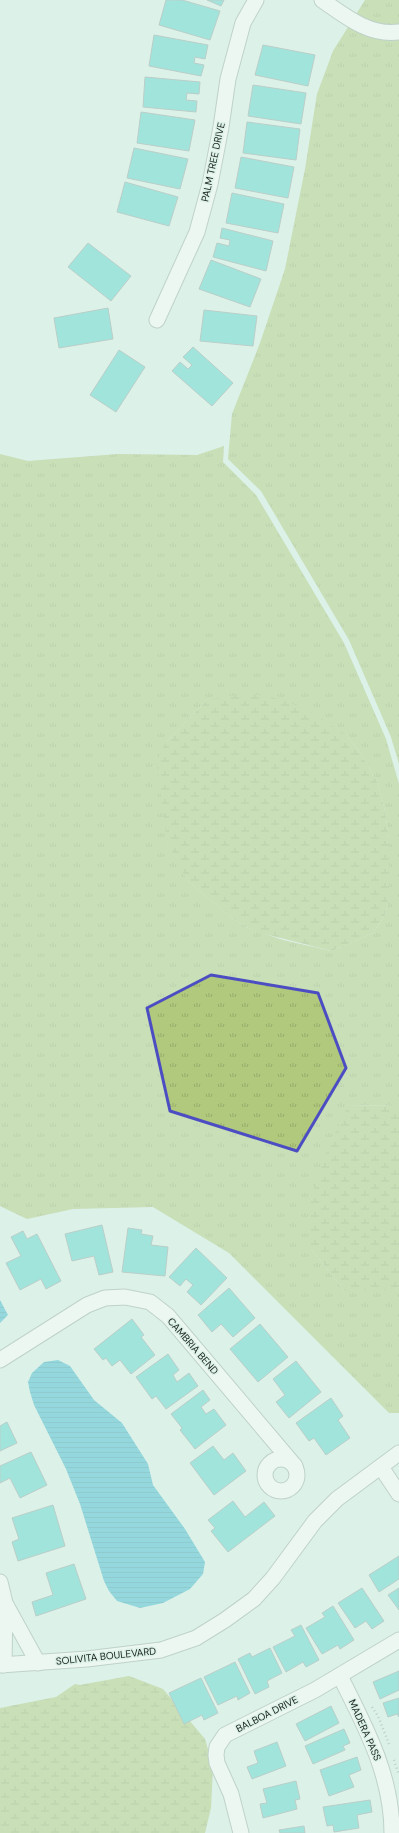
<svg xmlns="http://www.w3.org/2000/svg" width="399" height="1833" font-family="'DM Sans',sans-serif">
  <defs>
    <pattern id="grass-tufts" width="24" height="20" patternUnits="userSpaceOnUse"><rect width="24" height="20" fill="#b0c97c"/><path d="M3 7l-1-3M5 7V3M7 7l1-3M15 17l-1-3M17 17v-4M19 17l1-3" fill="none" stroke="#97ac6b"/></pattern>
    <pattern id="wetland-marsh" width="20" height="14" patternUnits="userSpaceOnUse"><rect width="20" height="14" fill="#b0c97c"/><path d="M1 5h8M5 5V1M11 12h8M15 12V8" fill="none" stroke="#97ac6b"/></pattern>
    <pattern id="water-rules" width="6" height="5" patternUnits="userSpaceOnUse"><rect width="6" height="5" fill="#3cbad0"/><path d="M0 2.5h6" fill="none" stroke="#349fb2"/></pattern>
  </defs>
  <rect width="100%" height="100%" fill="#dcf1e8"/>
  <g fill="url(#grass-tufts)" fill-rule="evenodd">
    <polygon points="365,0 399,0 399,764 391,737 349,640 261,491 228,459 232,414 260,343 285,269 305,169 317,94 333,51"/>
    <path d="M224,446L223,462L256,495L344,643L386,739L399,784V1106L348,1105L311,1200V1249L344,1290H395L399,1287V1413H389L229,1253L153,1207L73,1209L27,1219L0,1206V454L28,461L118,454L197,455ZM207,700L346,735L361,754L377,781L385,811L389,840V899L385,915L373,933L332,951L283,940L248,928L231,917L188,881L167,842L166,742Z"/>
  </g>
  <g fill="url(#wetland-marsh)">
    <polygon points="248,693 279,699 308,710 346,735 361,754 377,781 385,811 389,839 389,899 385,915 373,933 332,951 261,933 248,928 231,917 188,881 179,866 167,842 157,766 159,757 166,742 207,700"/>
    <polygon points="348,1105 399,1106 399,1287 395,1290 344,1290 311,1249 311,1200 324,1158"/>
    <polygon points="129,1676 163,1689 205,1739 213,1767 211,1808 205,1833 0,1833 0,1708 56,1697 75,1684 80,1685"/>
  </g>
  <g fill="url(#water-rules)">
    <polygon points="0,1300 8,1315 0,1323"/>
    <polygon points="58,1360 70,1366 94,1400 122,1423 148,1464 153,1485 185,1529 205,1562 203,1574 190,1589 163,1603 140,1608 117,1601 109,1591 104,1581 80,1504 66,1469 34,1405 30,1392 28,1382 32,1373 44,1362"/>
  </g>
  <g fill="#58d6ce" stroke="#8fa5a3">
    <polygon points="166,0 182,0 220,11 210,40 159,25"/>
    <polygon points="207,0 224,0 221,6"/>
    <polygon points="154,35 208,45 205,59 195,57 194,63 204,65 201,76 149,66"/>
    <polygon points="263,45 315,55 308,86 255,75"/>
    <polygon points="145,77 200,82 199,94 187,93 186,100 197,101 196,112 143,107"/>
    <polygon points="253,85 306,93 301,124 248,116"/>
    <polygon points="141,112 195,120 189,151 137,143"/>
    <polygon points="247,122 300,129 296,160 243,153"/>
    <polygon points="134,148 188,159 180,189 127,178"/>
    <polygon points="241,157 294,167 288,198 235,188"/>
    <polygon points="125,182 178,197 169,226 117,212"/>
    <polygon points="232,193 284,204 278,233 226,223"/>
    <polygon points="222,228 273,241 266,271 213,257 217,243 229,246 230,240 220,238"/>
    <polygon points="88,243 131,276 111,301 68,267"/>
    <polygon points="211,260 261,279 250,307 199,289"/>
    <polygon points="108,308 113,339 59,348 54,318"/>
    <polygon points="204,310 257,316 253,346 200,341"/>
    <polygon points="193,347 233,383 212,406 172,371 180,362 188,369 192,365 183,357"/>
    <polygon points="119,350 145,367 116,412 90,395"/>
    <polygon points="102,1225 113,1272 99,1275 94,1256 72,1261 65,1234"/>
    <polygon points="128,1228 142,1230 141,1234 153,1236 151,1245 168,1247 165,1276 122,1272"/>
    <polygon points="23,1231 27,1239 37,1234 61,1281 46,1289 41,1279 20,1290 6,1263 21,1256 11,1237"/>
    <polygon points="196,1248 227,1278 201,1305 187,1292 193,1285 186,1279 180,1286 169,1277"/>
    <polygon points="229,1288 255,1318 233,1337 221,1324 212,1332 198,1315"/>
    <polygon points="132,1319 144,1335 141,1337 155,1355 131,1374 120,1360 112,1366 106,1358 103,1360 94,1349"/>
    <polygon points="260,1324 288,1357 258,1382 230,1349"/>
    <polygon points="168,1354 179,1370 173,1375 177,1382 189,1373 198,1386 166,1409 156,1396 152,1399 136,1377"/>
    <polygon points="296,1361 321,1392 289,1418 276,1402 285,1395 273,1379"/>
    <polygon points="203,1390 210,1400 201,1407 206,1414 214,1409 226,1425 195,1449 180,1430 182,1428 171,1414"/>
    <polygon points="331,1398 343,1416 338,1420 350,1438 326,1455 314,1438 309,1441 296,1423"/>
    <polygon points="7,1422 17,1443 0,1451 0,1426"/>
    <polygon points="213,1446 224,1460 233,1453 246,1471 214,1495 190,1463"/>
    <polygon points="31,1452 47,1485 20,1498 10,1478 0,1483 0,1466"/>
    <polygon points="233,1501 245,1517 264,1502 275,1516 228,1552 211,1531 215,1528 208,1520"/>
    <polygon points="53,1505 65,1546 18,1561 12,1542 19,1539 12,1518"/>
    <polygon points="399,1556 399,1579 379,1592 369,1575"/>
    <polygon points="74,1564 86,1599 36,1616 32,1602 53,1595 46,1573"/>
    <polygon points="362,1588 384,1621 372,1629 366,1621 355,1628 338,1603"/>
    <polygon points="399,1588 399,1610 388,1595"/>
    <polygon points="333,1606 354,1640 340,1649 338,1645 322,1654 306,1628 325,1617 322,1613"/>
    <polygon points="301,1625 319,1660 306,1667 303,1662 286,1672 273,1647 295,1636 291,1630"/>
    <polygon points="270,1648 282,1673 267,1681 269,1687 255,1694 238,1659 250,1653 252,1657"/>
    <polygon points="235,1662 250,1693 238,1700 237,1696 218,1705 204,1677"/>
    <polygon points="399,1671 399,1690 380,1699 373,1682"/>
    <polygon points="201,1678 218,1713 204,1720 202,1715 184,1724 169,1693"/>
    <polygon points="399,1698 399,1717 397,1714 388,1717 383,1703"/>
    <polygon points="331,1706 339,1723 305,1741 296,1724"/>
    <polygon points="344,1729 350,1743 343,1746 345,1750 313,1764 305,1746"/>
    <polygon points="277,1742 286,1766 252,1779 247,1767 258,1763 254,1751"/>
    <polygon points="357,1757 361,1770 349,1775 354,1787 329,1796 320,1770"/>
    <polygon points="296,1781 300,1799 295,1800 297,1809 263,1818 260,1804 267,1803 263,1789"/>
    <polygon points="370,1800 372,1812 357,1815 359,1828 334,1832 333,1825 327,1826 323,1807"/>
    <polygon points="304,1826 305,1833 280,1833 279,1830"/>
  </g>
  <g fill="none" stroke-linecap="round" stroke-linejoin="round">
    <g stroke="#9aaea5" stroke-width="17">
      <g id="minor">
        <path d="M322,0C345,16 369,36 399,32"/>
        <polyline points="157,320 197,232 210,184 221,127 228,79 243,23 256,0"/>
        <polyline points="0,1360 87,1305 105,1298 125,1297 150,1302 168,1316 295,1466"/>
        <circle cx="281" cy="1475" r="16"/>
        <polyline points="381,1467 399,1494"/>
        <polyline points="0,1582 5,1603 38,1663"/>
        <polyline points="0,1665 87,1659 161,1650 196,1638 225,1620 254,1599 273,1578 315,1521 337,1499 399,1453"/>
        <polyline points="4,1665 5,1604"/>
        <path d="M340,1676C365,1726 392,1775 392,1833"/>
        <polyline points="241,1833 231,1794 217,1763 216,1755 217,1747 225,1735 315,1690 399,1640"/>
      </g>
    </g>
    <g stroke="#98a8a1" stroke-width="2.5" stroke-dasharray="1 3" stroke-linecap="butt">
      <polyline points="372,1707 378,1716 389,1744"/>
      <polyline points="394,1760 399,1775"/>
    </g>
    <use href="#minor" stroke="#fff" stroke-width="15"/>
  </g>
  <path d="M0 0H399V1833H0ZM211,975L318,993L346,1068L297,1151L170,1111L147,1008Z" fill="#dcf1e8" fill-opacity=".55" fill-rule="evenodd"/>
  <path fill="none" stroke="#4d4dc3" stroke-width="3" stroke-linejoin="round" d="M211,975L318,993L346,1068L297,1151L170,1111L147,1008Z"/>
  <g text-anchor="middle" dominant-baseline="central" stroke-width="3" stroke-linejoin="round" paint-order="stroke">
    <g font-size="10" fill="#171f1c" stroke="#dcf1e8">
      <text transform="translate(213 162) rotate(-78)">PALM TREE DRIVE</text>
      <text transform="translate(193 1346) rotate(49)">CAMBRIA BEND</text>
      <text transform="translate(106 1656) rotate(-6)">SOLIVITA BOULEVARD</text>
      <text transform="translate(267 1714) rotate(-27)">BALBOA DRIVE</text>
      <text transform="translate(365 1730) rotate(66)">MADERA PASS</text>
    </g>
  </g>
</svg>
